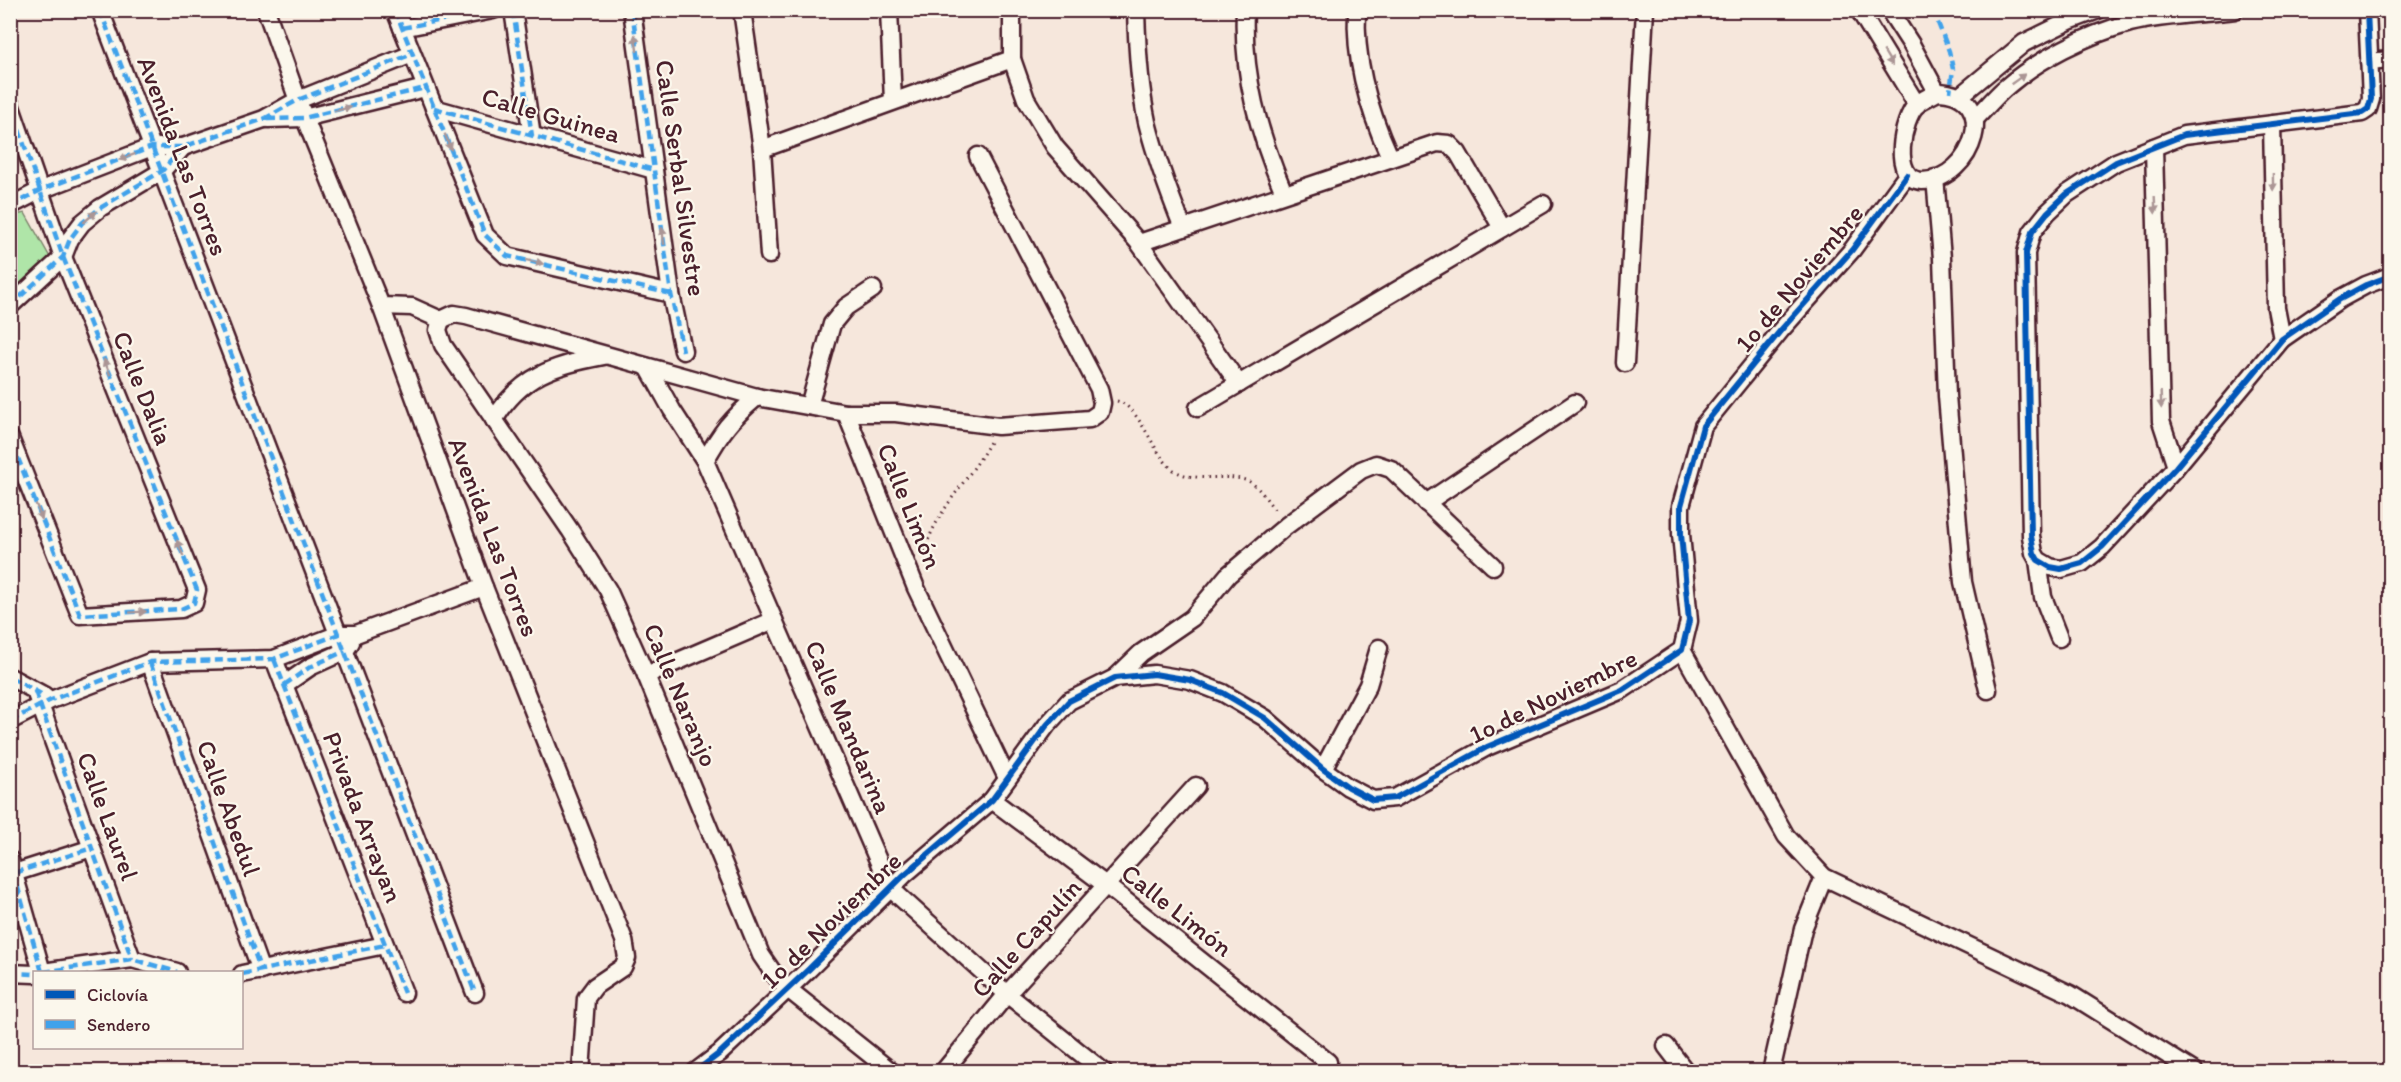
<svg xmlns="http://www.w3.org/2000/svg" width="2401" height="1082" font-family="Itim,sans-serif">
  <rect width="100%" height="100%" fill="#f6e7dc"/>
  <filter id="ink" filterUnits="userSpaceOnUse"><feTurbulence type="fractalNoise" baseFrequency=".0167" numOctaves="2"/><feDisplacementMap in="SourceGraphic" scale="12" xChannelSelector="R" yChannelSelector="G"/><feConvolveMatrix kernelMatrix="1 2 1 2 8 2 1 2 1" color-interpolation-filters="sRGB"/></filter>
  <g filter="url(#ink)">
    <polygon fill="#afe5a8" stroke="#7c826a" stroke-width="1.5" points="25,213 51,259 11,295 11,216"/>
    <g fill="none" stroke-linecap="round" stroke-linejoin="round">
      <g stroke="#4a1f2b" stroke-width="21">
        <g id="minor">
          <polyline points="100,10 475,993"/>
          <polyline points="266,10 301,109 381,306 484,587 624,940 627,958 623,967 595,986 586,998 581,1072"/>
          <polyline points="395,10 485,235 507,256 671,294"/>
          <polyline points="513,10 532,136"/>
          <polyline points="632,10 671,294 683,351"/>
          <polyline points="742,10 762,149 769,255"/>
          <polyline points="889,10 893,101"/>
          <polyline points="1012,10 1012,59 1026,99 1055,147 1139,243 1239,384"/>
          <path d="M1136,10C1137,48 1139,85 1147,122C1156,158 1169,193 1183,228"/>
          <path d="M1245,10C1242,75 1259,134 1284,193"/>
          <path d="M1357,10C1354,62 1369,111 1390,157"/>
          <polyline points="1859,10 1917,105"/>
          <polyline points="1889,10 1911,44 1937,92"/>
          <polyline points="2367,10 2371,99 2368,109 2362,113 2184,135 2116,162 2067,194 2047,213 2032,232 2026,253 2031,536 2034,553 2038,560 2050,567 2061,569 2082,563 2102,547 2176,467 2282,339 2340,299 2366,285 2390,276"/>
          <polyline points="402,28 493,10"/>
          <polyline points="2369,62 2390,60"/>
          <path d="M1937,92C2003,93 1973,181 1922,181C1890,180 1902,119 1917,104C1923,99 1931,96 1937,92Z"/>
          <polyline points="1960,96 2024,43 2069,21 2098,10"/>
          <polyline points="10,104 63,257 197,590 194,603 181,609 80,615 10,438"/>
          <polyline points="434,108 654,170"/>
          <polyline points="268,119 304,118 425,88"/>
          <path d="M1975,119C1985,109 1994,98 2004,89C2038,59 2086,35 2130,23C2164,15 2200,14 2235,10"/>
          <polyline points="2272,124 2276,308 2282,339"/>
          <polyline points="2154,147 2161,421 2176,467"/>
          <polyline points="762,149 1012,59"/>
          <polyline points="1935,178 1942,258 1947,396 1963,582 1988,690"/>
          <polyline points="10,206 41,190 152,147 183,147 264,119 298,100 412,54"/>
          <polyline points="1139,243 1437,143 1449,144 1458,153 1502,228"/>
          <polyline points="10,306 63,257 70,239 82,223 100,208 162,171 183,147"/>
          <polyline points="381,306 412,307 441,320"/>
          <polyline points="441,320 454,314 466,316 757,397 846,413 896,413 998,426 1090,419 1100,412 1102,403 1099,389 978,156"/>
          <polyline points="441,320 438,330 443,345 570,530 608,590 646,675 761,955 774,974 788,989 892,1072"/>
          <polyline points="1625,363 1645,10"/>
          <polyline points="648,367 672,410 705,461 890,888 1007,994 1104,1072"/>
          <polyline points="809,406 832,324 846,307 873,289"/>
          <polyline points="1198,408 1543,204"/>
          <polyline points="846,413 916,588 1007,778"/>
          <path d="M494,420C521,375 555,365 604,356"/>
          <path d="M705,461C721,432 731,419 757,397"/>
          <polyline points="1426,503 1575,403"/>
          <polyline points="2038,560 2043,597 2059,638"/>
          <polyline points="1682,650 1786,836 1824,877 2070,994 2195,1072"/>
          <polyline points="274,659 404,993"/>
          <polyline points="150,662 261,971"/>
          <polyline points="646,675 774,620"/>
          <polyline points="10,677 45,696"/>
          <polyline points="1115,678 1141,653 1192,618 1228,575 1286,526 1361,470 1376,464 1391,469 1493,566"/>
          <polyline points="284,685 310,667 345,651 351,642"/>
          <polyline points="35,691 132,959"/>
          <polyline points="10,721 51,700 150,662 274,659 339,634 356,634 484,587"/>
          <polyline points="1323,769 1368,685 1379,648"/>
          <polyline points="992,800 1107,886 1328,1062"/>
          <polyline points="10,860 42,972"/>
          <polyline points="14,873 92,848"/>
          <polyline points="43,972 132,959 177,972"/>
          <polyline points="10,973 34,974"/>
          <polyline points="242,974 385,945"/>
          <polyline points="1666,1046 1686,1072"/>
          <polyline points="695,1072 720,1053 809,969 904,875 992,800 1047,725 1069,701 1115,678 1154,674 1190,680 1223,693 1265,718 1323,769 1348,787 1373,800 1395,798 1487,747 1622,690 1682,650 1689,621 1681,534 1681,506 1703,426 1781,330 1852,250 1907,175"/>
          <polyline points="943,1072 1007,994 1196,786"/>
          <polyline points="1771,1072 1803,929 1824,877"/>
        </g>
      </g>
      <g stroke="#4a1f2b" stroke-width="3" stroke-dasharray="1.5 4.5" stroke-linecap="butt">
        <path d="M1117,401C1139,406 1152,451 1171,468C1192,485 1224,472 1248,481C1259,486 1269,503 1276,512"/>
        <path d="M923,557C933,513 969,481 990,442"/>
      </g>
      <use href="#minor" stroke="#fbf7ec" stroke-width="16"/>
      <g stroke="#40a2eb" stroke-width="4.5" stroke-dasharray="9 4.5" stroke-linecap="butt">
        <polyline points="100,10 475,993"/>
        <polyline points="395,10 485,235 507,256 671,294"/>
        <polyline points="513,10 532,136"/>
        <polyline points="632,10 671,294 683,351"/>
        <polyline points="1933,10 1949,51 1953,69 1950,92"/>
        <polyline points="402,28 493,10"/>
        <polyline points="10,104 63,257 197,590 194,603 181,609 80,615 10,438"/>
        <polyline points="434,108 654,170"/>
        <polyline points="267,119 304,118 425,88"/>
        <polyline points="10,206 41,190 152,147 183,147 264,119 298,100 412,54"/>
        <polyline points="10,306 63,257 70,239 82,223 100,208 162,171 183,147"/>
        <polyline points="274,659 404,993"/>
        <polyline points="150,662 261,971"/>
        <polyline points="10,677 41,694"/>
        <polyline points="284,685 310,667 345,651"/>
        <polyline points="35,691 132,959"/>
        <polyline points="10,721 51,700 150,662 274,659 339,634"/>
        <polyline points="10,860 42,972"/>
        <polyline points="14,873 92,848"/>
        <polyline points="43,972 132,959 177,972"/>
        <polyline points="10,973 34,974"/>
        <polyline points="242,974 385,945"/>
      </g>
      <g stroke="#fbf7ec" stroke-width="10">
        <g id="cycleway">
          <polyline points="2367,10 2371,99 2368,109 2362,113 2184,135 2116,162 2067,194 2047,213 2032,232 2026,253 2031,536 2034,553 2038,560 2050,567 2061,569 2082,563 2102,547 2176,467 2282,339 2340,299 2366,285 2390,276"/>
          <polyline points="695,1072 720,1053 809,969 904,875 992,800 1047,725 1069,701 1115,678 1154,674 1190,680 1223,693 1265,718 1323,769 1348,787 1373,800 1395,798 1487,747 1622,690 1682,650 1689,621 1681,534 1681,506 1703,426 1781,330 1852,250 1907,175"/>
        </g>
      </g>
      <use href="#cycleway" stroke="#0057b8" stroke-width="6"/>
    </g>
    <defs><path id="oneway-solid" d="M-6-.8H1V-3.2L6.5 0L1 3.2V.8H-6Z" transform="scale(1.5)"/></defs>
    <g fill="#ab9695">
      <use href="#oneway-solid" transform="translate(636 43) rotate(-98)"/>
      <use href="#oneway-solid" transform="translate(1888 58) rotate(59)"/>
      <use href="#oneway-solid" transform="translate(2018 79) rotate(-36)"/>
      <use href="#oneway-solid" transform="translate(343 109) rotate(-14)"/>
      <use href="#oneway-solid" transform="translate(448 142) rotate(68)"/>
      <use href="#oneway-solid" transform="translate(127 157) rotate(159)"/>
      <use href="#oneway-solid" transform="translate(2273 182) rotate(89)"/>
      <use href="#oneway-solid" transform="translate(2155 205) rotate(88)"/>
      <use href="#oneway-solid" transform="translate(90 217) rotate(-41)"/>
      <use href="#oneway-solid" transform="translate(663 236) rotate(-98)"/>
      <use href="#oneway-solid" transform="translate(535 262) rotate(13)"/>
      <use href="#oneway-solid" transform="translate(107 367) rotate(-112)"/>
      <use href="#oneway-solid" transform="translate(2161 400) rotate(88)"/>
      <use href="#oneway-solid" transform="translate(39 512) rotate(69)"/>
      <use href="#oneway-solid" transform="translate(180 548) rotate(-112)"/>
      <use href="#oneway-solid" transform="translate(138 612) rotate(-4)"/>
    </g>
  </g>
  <g text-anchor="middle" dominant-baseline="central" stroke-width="4.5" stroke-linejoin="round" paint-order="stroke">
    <g font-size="26" fill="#4a1f2b" stroke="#fbf7ec">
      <text transform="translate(551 115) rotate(16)">Calle Guinea</text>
      <text transform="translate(183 156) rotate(69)">Avenida Las Torres</text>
      <text transform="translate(681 178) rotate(82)">Calle Serbal Silvestre</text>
      <text transform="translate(1799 278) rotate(-50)">1o de Noviembre</text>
      <text transform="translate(143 388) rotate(68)">Calle Dalia</text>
      <text transform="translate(910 506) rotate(68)">Calle Limón</text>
      <text transform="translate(494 537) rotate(69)">Avenida Las Torres</text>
      <text transform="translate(681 695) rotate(67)">Calle Naranjo</text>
      <text transform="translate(1553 696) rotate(-26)">1o de Noviembre</text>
      <text transform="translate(849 727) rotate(67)">Calle Mandarina</text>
      <text transform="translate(229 808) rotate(70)">Calle Abedul</text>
      <text transform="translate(108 816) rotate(70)">Calle Laurel</text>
      <text transform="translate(363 817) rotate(69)">Privada Arrayan</text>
      <text transform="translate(1177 910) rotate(38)">Calle Limón</text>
      <text transform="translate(831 920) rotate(-44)">1o de Noviembre</text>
      <text transform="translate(1026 938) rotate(-48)">Calle Capulín</text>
    </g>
  </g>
  <rect width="2401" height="1082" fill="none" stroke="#fbf7ec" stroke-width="36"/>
  <rect x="18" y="18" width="2365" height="1046" fill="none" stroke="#4a1f2b" stroke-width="2" filter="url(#ink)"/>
  <rect x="33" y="971" width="210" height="78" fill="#fbf7ec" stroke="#b4a19f" stroke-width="1.5"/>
  <rect x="45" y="990" width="30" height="9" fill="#0057b8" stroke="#b4a19f" stroke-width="1.5"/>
  <text x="87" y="1001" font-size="18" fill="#4a1f2b">Ciclovía</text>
  <rect x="45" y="1020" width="30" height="9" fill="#40a2eb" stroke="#b4a19f" stroke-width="1.5"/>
  <text x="87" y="1031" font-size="18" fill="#4a1f2b">Sendero</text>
</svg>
